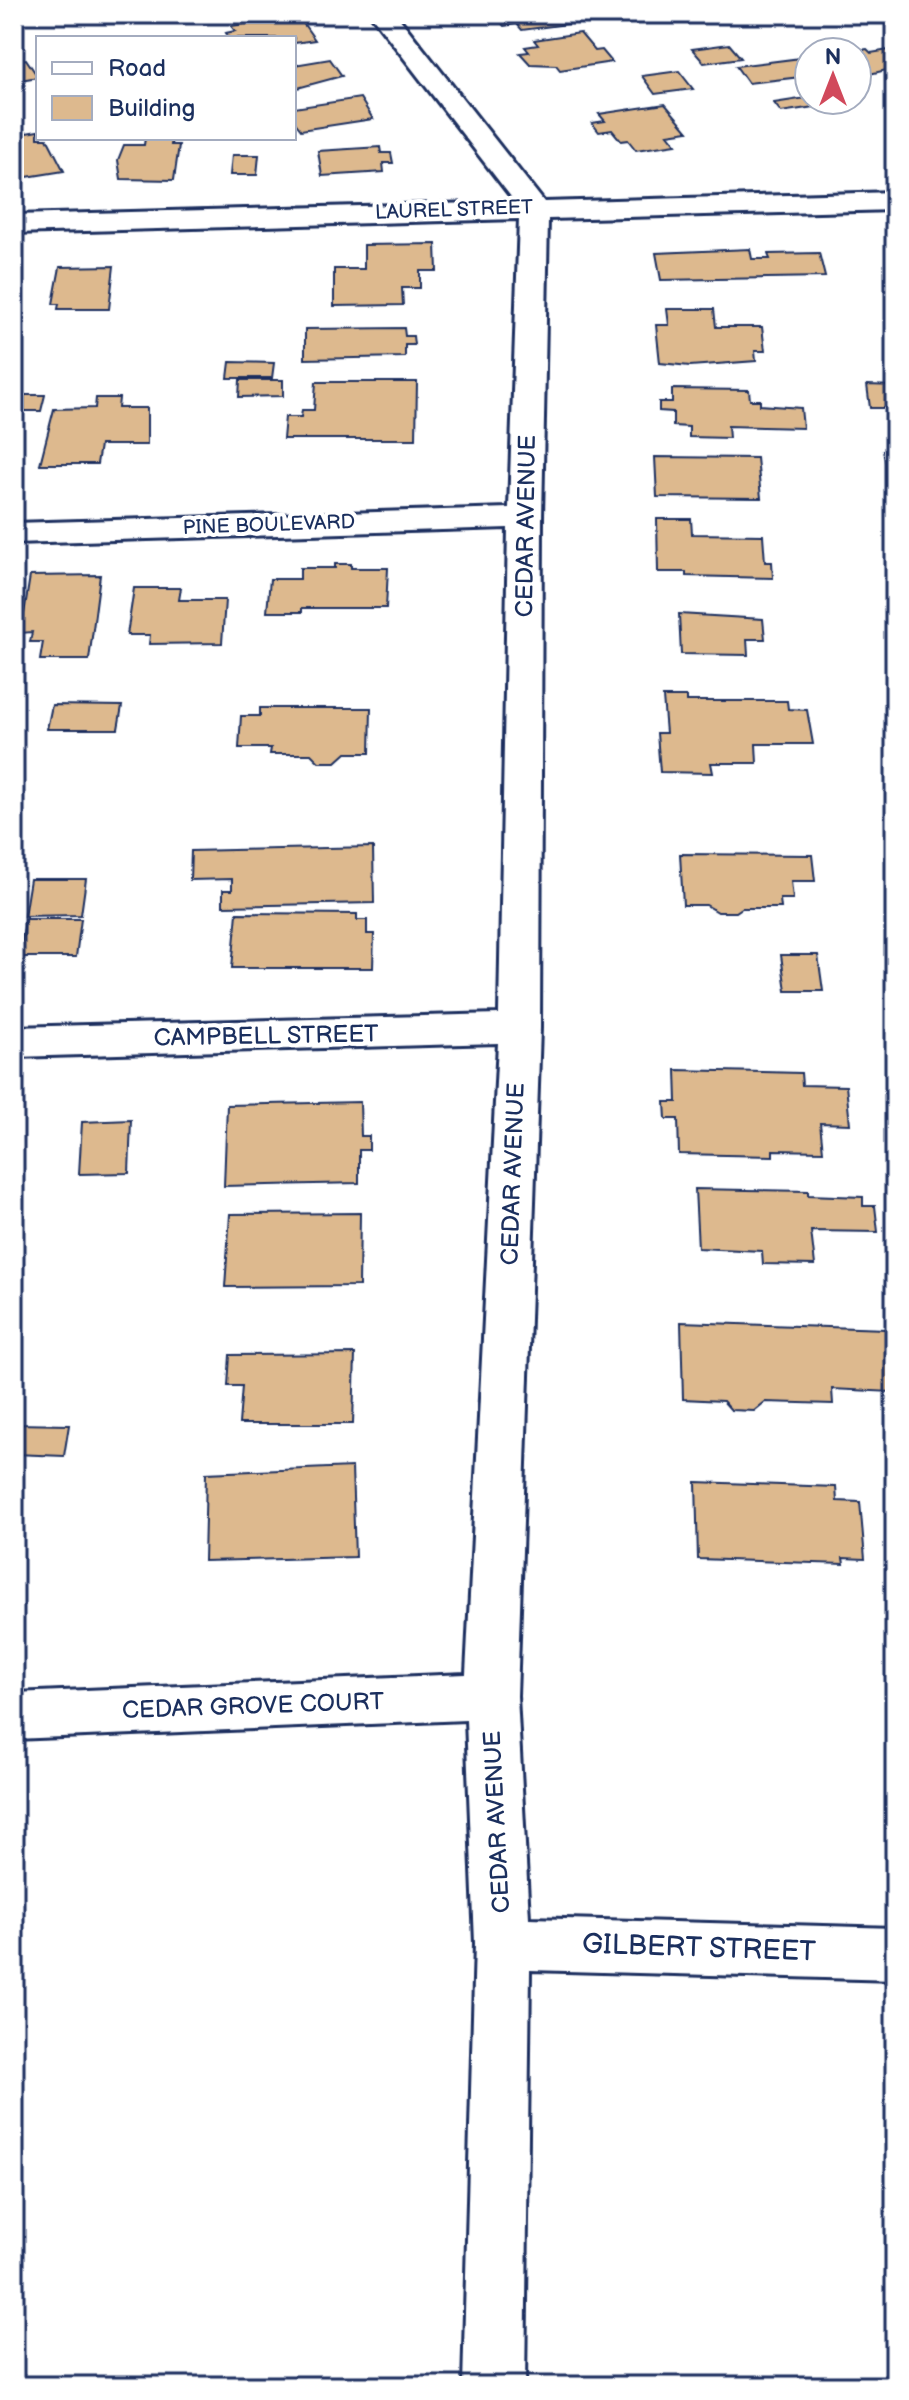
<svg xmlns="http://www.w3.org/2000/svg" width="909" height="2400" font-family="'Balsamiq Sans',sans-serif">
  <rect width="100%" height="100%" fill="#fff"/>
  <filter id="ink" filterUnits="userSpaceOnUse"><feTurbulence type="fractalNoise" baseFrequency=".0125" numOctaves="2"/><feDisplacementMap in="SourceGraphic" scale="16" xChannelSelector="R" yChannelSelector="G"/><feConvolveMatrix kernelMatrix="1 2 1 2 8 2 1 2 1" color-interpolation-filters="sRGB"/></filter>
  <g filter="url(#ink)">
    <g fill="#ddb98e" stroke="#1b2f5e" stroke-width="2">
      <polygon points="494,14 568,14 575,23 522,30 517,24 504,26"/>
      <polygon points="298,16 315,40 294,43 294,38 229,38 226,33 235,31 231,26"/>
      <polygon points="580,33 595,51 602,50 612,62 560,70 556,65 530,64 520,53 529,52 525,47 538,45 534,40"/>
      <polygon points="729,44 741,58 704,63 692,49"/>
      <polygon points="867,49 871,53 895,49 895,68 857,77 857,52 843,52"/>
      <polygon points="809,57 809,76 748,83 736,66"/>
      <polygon points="26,59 38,77 14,81 14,61"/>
      <polygon points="330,59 342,76 294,89 294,65"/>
      <polygon points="679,71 693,89 655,94 642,76"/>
      <polygon points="360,98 373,119 301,130 294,121 294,108"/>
      <polygon points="806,98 814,107 781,112 774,103"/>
      <polygon points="665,104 688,131 668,134 676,144 636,150 628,140 621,141 612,130 599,132 592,123 605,121 599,114"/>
      <polygon points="38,131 38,138 47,138 64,171 14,179 14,135"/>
      <polygon points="145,138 172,138 171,145 179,145 174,180 121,179 118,160 124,145 144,145"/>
      <polygon points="380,147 381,153 391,153 393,163 383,163 384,172 322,176 318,151"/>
      <polygon points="232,155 259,155 257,175 230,175"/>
      <polygon points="436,244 437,271 420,271 420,288 402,288 403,305 334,306 334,269 364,269 364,245"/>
      <polygon points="750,249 752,259 770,259 768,254 819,253 825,277 661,280 656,253"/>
      <polygon points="114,266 109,309 58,309 59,304 53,304 60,267"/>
      <polygon points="667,309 714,309 716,327 762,327 765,351 755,351 756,361 690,366 660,363 656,325 669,325"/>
      <polygon points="404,328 405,336 413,336 414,345 405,345 405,357 305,359 305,329"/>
      <polygon points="230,362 274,363 272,378 228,378"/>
      <polygon points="240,380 283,380 283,396 239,397"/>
      <polygon points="316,382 417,382 416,439 283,439 285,417 301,417 302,410 314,410"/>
      <polygon points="867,385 895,386 895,408 870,408"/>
      <polygon points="672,389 749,390 750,400 760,400 760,405 801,408 803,428 728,426 729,438 689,437 689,427 673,426 673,412 659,411 659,402 672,402"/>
      <polygon points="20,395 45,395 41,411 17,411"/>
      <polygon points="96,398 119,398 118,408 147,408 147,445 100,445 97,464 40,464 54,409 95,408"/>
      <polygon points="883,451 895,451 895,471 888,471"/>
      <polygon points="655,457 757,458 761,498 657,497"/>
      <polygon points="657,519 691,519 692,534 763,535 765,562 772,562 773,578 686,576 686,572 658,572"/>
      <polygon points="335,564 351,564 351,568 388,568 386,608 302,608 302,612 267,612 270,579 300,579 300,568 335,568"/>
      <polygon points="100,575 89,660 40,660 43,642 30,642 32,632 21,633 30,576"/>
      <polygon points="134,588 181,588 179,600 225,600 222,643 149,644 150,635 127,635"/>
      <polygon points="679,614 763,619 765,639 747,639 748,655 681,654"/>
      <polygon points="663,697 686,697 686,701 787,701 788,709 807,710 813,744 756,744 757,763 711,763 713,773 660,772 657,733 666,733"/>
      <polygon points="52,705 122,706 118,729 47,729"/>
      <polygon points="260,708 371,708 370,753 346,753 336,762 319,762 311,754 270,754 271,748 239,748 241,716 260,716"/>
      <polygon points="373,847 374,903 223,906 223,890 232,890 232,879 190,880 191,851"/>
      <polygon points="680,854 812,855 815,881 791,881 793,899 780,899 781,908 742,908 736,912 718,912 706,905 683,905"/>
      <polygon points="30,879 86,879 81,915 24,916"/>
      <polygon points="237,913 357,914 357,920 367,920 367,934 374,934 373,968 232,968"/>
      <polygon points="25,919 81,919 76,957 20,957"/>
      <polygon points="781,955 818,955 823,991 786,991"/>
      <polygon points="676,1070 801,1073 802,1085 846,1086 850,1124 820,1123 823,1151 773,1150 773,1156 679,1154 678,1119 666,1119 665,1102 677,1102"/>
      <polygon points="360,1102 361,1136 369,1136 369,1150 359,1150 359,1183 224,1186 227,1105"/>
      <polygon points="131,1120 129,1173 79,1174 82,1122"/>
      <polygon points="695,1189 808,1191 808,1195 863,1197 863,1206 875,1206 878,1232 811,1231 815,1265 763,1264 762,1251 698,1248"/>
      <polygon points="360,1213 359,1286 225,1287 230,1214"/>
      <polygon points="681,1322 886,1329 892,1392 832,1389 833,1404 765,1402 754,1411 731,1410 723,1401 683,1399"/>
      <polygon points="355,1354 353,1424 239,1424 242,1386 228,1386 230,1355"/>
      <polygon points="14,1424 69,1425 64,1456 14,1454"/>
      <polygon points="352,1467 355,1557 204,1561 206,1473"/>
      <polygon points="696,1482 836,1487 837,1501 860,1502 865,1559 843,1558 844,1564 698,1559"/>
    </g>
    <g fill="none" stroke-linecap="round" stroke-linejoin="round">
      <g stroke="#1b2f5e" stroke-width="6">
        <polygon id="minor" points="370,14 396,14 544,202 895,192 895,210 548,219 542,518 540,1028 517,1696 529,1918 895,1928 895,1980 530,1970 525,2386 463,2386 475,1943 466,1720 14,1739 14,1693 466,1674 498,1043 14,1057 14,1027 499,1014 508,528 14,543 14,523 509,508 519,219 14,233 14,215 515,202"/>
      </g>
      <use href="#minor" fill="#fff" fill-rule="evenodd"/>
    </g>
  </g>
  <g text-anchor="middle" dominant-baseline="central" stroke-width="8" stroke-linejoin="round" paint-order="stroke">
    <g font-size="20" fill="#1b2f5e" stroke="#fff">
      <text transform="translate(454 210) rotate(-2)">LAUREL STREET</text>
      <text transform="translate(269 525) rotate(-2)">PINE BOULEVARD</text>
    </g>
    <g font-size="24" fill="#1b2f5e" stroke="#fff">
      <text transform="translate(526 526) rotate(-89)">CEDAR AVENUE</text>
      <text transform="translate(266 1036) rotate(-1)">CAMPBELL STREET</text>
      <text transform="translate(513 1174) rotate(-88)">CEDAR AVENUE</text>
      <text transform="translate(253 1706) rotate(-2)">CEDAR GROVE COURT</text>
      <text transform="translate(497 1822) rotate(-93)">CEDAR AVENUE</text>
    </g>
    <g font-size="28" fill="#1b2f5e" stroke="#fff">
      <text transform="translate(699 1948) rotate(2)">GILBERT STREET</text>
    </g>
  </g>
  <rect width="909" height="2400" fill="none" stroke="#fff" stroke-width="48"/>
  <rect x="24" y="24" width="861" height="2352" fill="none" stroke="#1b2f5e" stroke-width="3" filter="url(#ink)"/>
  <rect x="36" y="36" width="260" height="104" fill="#ffffff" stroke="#a4acbf" stroke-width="2"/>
  <rect x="52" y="62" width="40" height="12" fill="#ffffff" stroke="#a4acbf" stroke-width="2"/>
  <text x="108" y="76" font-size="24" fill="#1b2f5e">Road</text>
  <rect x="52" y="96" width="40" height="24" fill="#ddb98e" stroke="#a4acbf" stroke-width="2"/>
  <text x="108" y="116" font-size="24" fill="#1b2f5e">Building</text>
  <g transform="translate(833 76)"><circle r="38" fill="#ffffff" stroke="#a4acbf" stroke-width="2"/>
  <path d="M0-6L14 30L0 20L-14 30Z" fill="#d1495b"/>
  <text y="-12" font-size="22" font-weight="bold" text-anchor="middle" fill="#1b2f5e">N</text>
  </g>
</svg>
